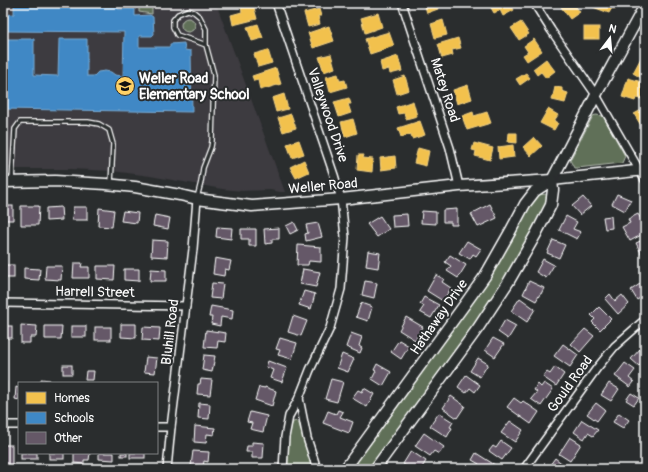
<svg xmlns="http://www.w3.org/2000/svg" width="648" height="472" font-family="Pangolin,sans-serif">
  <rect width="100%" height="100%" fill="#2a2d2e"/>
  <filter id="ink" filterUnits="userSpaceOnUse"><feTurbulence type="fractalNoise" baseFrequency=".025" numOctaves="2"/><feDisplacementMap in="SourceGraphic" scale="8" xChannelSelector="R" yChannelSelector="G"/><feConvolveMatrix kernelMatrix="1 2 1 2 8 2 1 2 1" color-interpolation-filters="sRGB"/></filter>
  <g filter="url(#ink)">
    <polygon fill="#3c3a3f" points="3,3 216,3 285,192 280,192 270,190 242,191 222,189 150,176 112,171 70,169 3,169"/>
    <g fill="#617058" stroke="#b0b8ac">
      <polygon points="139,3 152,3 152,14 139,12"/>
      <circle cx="188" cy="25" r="7"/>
      <polygon points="596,115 603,116 625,156 622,163 577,168 574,168 570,160 593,116"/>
      <polygon points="547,194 549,196 546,204 520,253 489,304 370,469 352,469 407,394 481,289 537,195"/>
      <path d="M297,421L299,424L312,469H288C288,454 286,436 293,422Z"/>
    </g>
    <g fill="#f2c14e" stroke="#f6d483">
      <polygon points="424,3 436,3 438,9 427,13"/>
      <polygon points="497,3 510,3 514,10 503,16 500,10 494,13 490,6"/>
      <polygon points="567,3 573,3 580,12 570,19 561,7"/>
      <polygon points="595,3 618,3 616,9 612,8 609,13 593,7"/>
      <polygon points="253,4 257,19 233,25 231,15 242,12 241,7"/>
      <polygon points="319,9 321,16 318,16 320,24 308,27 304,13"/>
      <polygon points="378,13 382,27 365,33 361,18"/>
      <polygon points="443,20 447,35 435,38 431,24"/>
      <polygon points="521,22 529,34 519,40 511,28"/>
      <polygon points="258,24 263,38 252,41 247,27"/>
      <polygon points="329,26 334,41 313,48 308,33"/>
      <rect x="584" y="27" width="15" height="12"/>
      <polygon points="389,32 394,46 370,54 365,39"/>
      <polygon points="458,38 461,48 452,50 453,55 442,58 438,44"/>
      <polygon points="534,39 542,51 527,61 523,55 528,52 524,46"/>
      <polygon points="268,50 272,63 258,67 254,54"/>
      <polygon points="331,54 335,68 324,72 319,57"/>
      <polygon points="398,56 402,71 390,74 389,69 382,71 380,62"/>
      <polygon points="642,56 645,57 645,75 643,79 633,73"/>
      <polygon points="546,59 555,71 546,78 541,72 537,75 533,69"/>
      <polygon points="276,68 281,84 260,90 258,80 254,81 252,76"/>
      <polygon points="526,73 530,78 520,85 516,79"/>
      <polygon points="338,74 340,81 345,80 347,87 330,92 326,77"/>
      <polygon points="405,76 409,90 397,94 393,80"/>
      <polygon points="628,78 645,83 645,86 641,99 636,98 635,101 622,97"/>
      <polygon points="468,85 472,99 457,104 453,90"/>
      <polygon points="555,87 562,88 562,91 568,93 565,103 552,100"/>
      <polygon points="284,94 288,109 276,112 272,98"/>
      <polygon points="349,98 351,104 348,104 351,113 339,117 334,102"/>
      <polygon points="413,101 417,116 406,119 404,113 398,114 396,107"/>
      <polygon points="645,108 645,125 642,127 634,114"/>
      <polygon points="548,109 558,115 554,121 558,123 554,130 540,123"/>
      <polygon points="473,112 474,116 487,112 491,123 467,130 462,116"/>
      <polygon points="291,114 296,128 283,132 278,118"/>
      <polygon points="353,119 357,133 345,137 341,122"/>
      <polygon points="420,121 425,135 412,139 411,134 401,137 398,128"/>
      <polygon points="509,133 517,133 517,143 508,142"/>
      <polygon points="534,137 542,146 531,156 523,147"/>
      <polygon points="299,140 304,154 292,158 287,144"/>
      <polygon points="474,143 493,148 490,160 475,156 476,151 472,150"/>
      <polygon points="513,145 514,157 499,159 498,147"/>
      <polygon points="418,148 429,151 426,166 414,163"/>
      <polygon points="358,155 364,155 363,158 373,159 372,172 357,170"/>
      <polygon points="395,156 396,168 381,170 380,158"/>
      <polygon points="304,160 309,172 296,178 290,167"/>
    </g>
    <polygon fill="#3f88c5" stroke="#79acd6" points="14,3 117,3 118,9 135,9 135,16 150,15 153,17 154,34 152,36 139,36 139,47 170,47 170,44 184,43 185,50 191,51 192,112 3,109 3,43 6,43 7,39 34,39 34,75 58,76 59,39 87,39 87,76 94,76 98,72 105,71 111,72 115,75 123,76 124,32 5,31 5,19 3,18 3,15 14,14"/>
    <g fill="#655867" stroke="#fff">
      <polygon points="617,194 631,200 625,211 612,204"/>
      <polygon points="583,197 591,206 580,215 572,206"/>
      <polygon points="490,204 497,218 478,227 471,214"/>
      <rect x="3" y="206" width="10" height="14"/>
      <polygon points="21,206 39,206 38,225 21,225"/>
      <polygon points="61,207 62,220 46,221 46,208"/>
      <polygon points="73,207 87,207 87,220 72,220"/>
      <polygon points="99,208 114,210 112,227 98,226"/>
      <polygon points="457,209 457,225 451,225 451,222 443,222 443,210"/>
      <polygon points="123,211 138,213 137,223 121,221"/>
      <polygon points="422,211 436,212 436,224 421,223"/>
      <polygon points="407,214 408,226 393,227 392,215"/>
      <polygon points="638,214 645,226 645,233 630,241 622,227 630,223 628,219"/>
      <polygon points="155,215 170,218 168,229 153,226"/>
      <polygon points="380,216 389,229 377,237 367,224"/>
      <polygon points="566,216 577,222 573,229 581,232 577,239 559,230"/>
      <polygon points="611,216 612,228 605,229 603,217"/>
      <polygon points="294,222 298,230 290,234 286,226"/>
      <polygon points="318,223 322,237 306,241 305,234 308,233 306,225"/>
      <polygon points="217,227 232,228 231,239 216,237"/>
      <polygon points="279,228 279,239 272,239 272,243 265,244 264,229"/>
      <polygon points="241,229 256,229 256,246 249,246 249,239 241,239"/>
      <polygon points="645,239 645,256 643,257 636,243"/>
      <polygon points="152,240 168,241 167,257 151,256"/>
      <polygon points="553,240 565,245 559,258 547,253"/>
      <polygon points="467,241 481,249 476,256 473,254 470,259 459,253"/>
      <polygon points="298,245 321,247 321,262 309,261 308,265 297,265"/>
      <polygon points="368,251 380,253 378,268 366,266"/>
      <polygon points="450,255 466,265 458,278 447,271 451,266 445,262"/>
      <polygon points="215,258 231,261 229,270 225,269 224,276 213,274"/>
      <polygon points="543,259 554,265 546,278 536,272"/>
      <polygon points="74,263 82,263 81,267 89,267 89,278 73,278"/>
      <rect x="3" y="265" width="11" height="13"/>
      <polygon points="46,266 62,266 61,280 45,279"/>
      <polygon points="97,266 115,266 114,280 97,279"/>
      <polygon points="24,268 40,269 39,280 24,279"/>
      <polygon points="124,269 139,269 139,281 124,280"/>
      <polygon points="151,269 166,270 166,281 150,281"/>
      <polygon points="303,269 320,272 316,287 300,284"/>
      <polygon points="436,275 444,279 442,282 451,288 443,301 427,291"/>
      <polygon points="365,281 377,283 374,298 362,295"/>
      <polygon points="529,281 544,288 541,294 540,294 536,301 523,294"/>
      <polygon points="643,282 645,284 645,295 637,300 631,290"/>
      <polygon points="212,283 223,284 221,299 210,298"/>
      <polygon points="304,291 315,294 311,309 299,305"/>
      <polygon points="610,294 615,301 622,295 629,304 618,314 605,299"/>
      <polygon points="424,297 439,305 431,318 420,312 424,306 420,304"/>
      <polygon points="520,298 535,309 527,322 511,311"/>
      <polygon points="361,303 372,307 368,321 356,317"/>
      <polygon points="211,306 233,310 232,319 221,317 220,326 211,324 212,317 209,317"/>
      <polygon points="599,307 611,319 600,330 592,322 595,319 591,315"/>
      <polygon points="293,316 307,321 301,336 288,332"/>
      <polygon points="406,317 423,327 415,340 399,330"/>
      <polygon points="505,320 516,326 508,339 498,332"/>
      <polygon points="121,324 136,324 136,338 121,337"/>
      <polygon points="21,325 37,326 36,337 30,337 30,343 21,343"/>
      <rect x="3" y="326" width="9" height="12"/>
      <polygon points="45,326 62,326 61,339 45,339"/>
      <rect x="71" y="326" width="15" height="11"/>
      <rect x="95" y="327" width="16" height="13"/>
      <polygon points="143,327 160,328 159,341 142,340"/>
      <polygon points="585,329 594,336 580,352 571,344"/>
      <polygon points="206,330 226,333 225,342 218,341 217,348 204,347"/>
      <polygon points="351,333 362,337 359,346 362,348 360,353 346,347"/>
      <polygon points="280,338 297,343 292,359 278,355 280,350 276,349"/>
      <polygon points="493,338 504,344 495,357 485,350"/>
      <polygon points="399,340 409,346 401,359 391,352"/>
      <polygon points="563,344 578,355 570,367 554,356"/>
      <polygon points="641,348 645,352 645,363 643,362 639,366 631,359"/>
      <polygon points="342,354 354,359 348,372 337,368"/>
      <polygon points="204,355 215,356 212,372 202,370"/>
      <polygon points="146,357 157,358 155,373 144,372"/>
      <polygon points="478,358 488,364 480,377 470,371"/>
      <polygon points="268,361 287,368 282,382 270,378 273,370 266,367"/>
      <polygon points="625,363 635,370 629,378 634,382 630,387 615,376"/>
      <polygon points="377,364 391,372 383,386 372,379 376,371 374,370"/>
      <rect x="63" y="365" width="9" height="9"/>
      <polygon points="555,367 564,374 556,386 543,377 547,372 550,374"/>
      <polygon points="86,371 94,371 93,380 85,380"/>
      <polygon points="466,375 480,385 475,392 470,388 466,393 458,387"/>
      <polygon points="41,379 50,380 50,383 41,383"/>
      <polygon points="201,379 212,380 210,395 197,394 198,384 200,384"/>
      <polygon points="331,379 343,382 337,402 325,399"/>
      <rect x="3" y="382" width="3" height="18"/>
      <polygon points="544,383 553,389 541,406 531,399 537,392 534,390 538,384 541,387"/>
      <polygon points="609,383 619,389 611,401 601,395"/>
      <polygon points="16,387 19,388 19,400 15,399"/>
      <polygon points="259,387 265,388 265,387 276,391 272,406 255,400"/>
      <polygon points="364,388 374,394 367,407 352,398 358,390 362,392"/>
      <polygon points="631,393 639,398 634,405 626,400"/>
      <polygon points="451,396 465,406 457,418 443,408"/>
      <polygon points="514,398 521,403 523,401 539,412 531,424 507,407"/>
      <polygon points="199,403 210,404 209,419 198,418"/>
      <polygon points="596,403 605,410 597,421 587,414"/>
      <polygon points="338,410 343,412 340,417 353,422 349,433 323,423 328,411 336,414"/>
      <polygon points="250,412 267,416 263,432 250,429 252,423 247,422"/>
      <polygon points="439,413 453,422 450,427 452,428 447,437 430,426"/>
      <polygon points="619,413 629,420 623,428 613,422"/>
      <polygon points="582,420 598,430 593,436 588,433 584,439 574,432"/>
      <polygon points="510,421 523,430 515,442 501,433"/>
      <polygon points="195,426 215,428 214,435 207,434 206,443 194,442"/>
      <polygon points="424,433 444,447 439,454 434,451 430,456 415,446"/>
      <polygon points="570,437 581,444 570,461 559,454"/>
      <polygon points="501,441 511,448 502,460 489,451 493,446 496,448"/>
      <polygon points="252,442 264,443 263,458 252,458 252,452 246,452 247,446 252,446"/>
      <rect x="3" y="445" width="9" height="21"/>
      <polygon points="193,451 209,452 208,462 204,461 203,467 191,466"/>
      <polygon points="411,451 426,461 421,469 411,469 403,464"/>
      <rect x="21" y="453" width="16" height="6"/>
      <rect x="49" y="453" width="15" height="6"/>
      <polygon points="74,453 90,453 89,460 84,460 84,464 74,463"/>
      <polygon points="99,453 114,453 114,460 99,459"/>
      <rect x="121" y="453" width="6" height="3"/>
      <rect x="130" y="453" width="15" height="5"/>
      <polygon points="476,453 498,467 497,469 475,469 479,464 472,460"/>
      <polygon points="645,455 645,469 641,469 644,465 640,462"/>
      <polygon points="555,458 569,469 547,469"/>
    </g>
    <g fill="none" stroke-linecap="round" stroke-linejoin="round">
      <g stroke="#fff" stroke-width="6">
        <g id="lane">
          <polyline points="12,182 15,129 20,122 88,122 99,124 109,130 113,144 111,184"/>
          <polyline points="197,198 201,182 203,168 211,147 212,141 214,75 206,45 206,29 200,17 194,12 188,10 178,14 173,20 173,27 177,35 198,42 206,45"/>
        </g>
      </g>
      <g stroke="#fff" stroke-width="10">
        <g id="street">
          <polyline points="276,3 334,175 341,199 345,237 341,289 330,328 310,370 299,398 289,416 285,437 283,469"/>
          <polyline points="402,3 450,148 459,186"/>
          <polyline points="534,3 551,30 596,95 645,180"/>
          <polyline points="3,303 186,306"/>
          <polyline points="299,398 307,438 317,469"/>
          <polyline points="3,425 19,425"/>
          <polyline points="157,427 171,427"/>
          <polyline points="167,469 171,427 193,249 197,199"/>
          <polyline points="524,469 597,368 615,346 641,323 645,320"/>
        </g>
      </g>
      <g stroke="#fff" stroke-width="13">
        <g id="secondary">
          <polyline points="3,182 55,181 106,184 135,187 180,195 197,199 252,206 341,199 459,186 552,180 645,170"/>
          <polyline points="345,469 465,304 485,276 510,232 525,204 535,191 552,180 596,95 645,5"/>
          <polyline points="375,469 478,328 509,281 536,234 551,205 553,190 552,180"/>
        </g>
      </g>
      <use href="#lane" stroke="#2a2d2e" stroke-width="3.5"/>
      <use href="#street" stroke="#2a2d2e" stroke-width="7"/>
      <use href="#secondary" stroke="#2a2d2e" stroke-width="10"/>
    </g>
  </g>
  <defs>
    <g id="school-disc" transform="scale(1)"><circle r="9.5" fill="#ffd166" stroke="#2a2d2e"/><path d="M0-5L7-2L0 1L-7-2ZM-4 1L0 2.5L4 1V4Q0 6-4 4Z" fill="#111"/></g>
  </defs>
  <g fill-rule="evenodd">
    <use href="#school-disc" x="125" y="86"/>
  </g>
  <g text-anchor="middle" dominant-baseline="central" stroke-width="4" stroke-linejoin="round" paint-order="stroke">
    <g font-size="14" font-weight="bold" fill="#fff" stroke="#2a2d2e" text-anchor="start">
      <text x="139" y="78">Weller Road<tspan x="139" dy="16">Elementary School</tspan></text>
    </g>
    <g font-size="14" fill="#fff" stroke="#2a2d2e">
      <text transform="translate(445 90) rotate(72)">Matey Road</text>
      <text transform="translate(328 115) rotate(71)">Valleywood Drive</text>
      <text transform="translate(323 186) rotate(-5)">Weller Road</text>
      <text transform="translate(95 292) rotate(1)">Harrell Street</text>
      <text transform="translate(439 317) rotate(-55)">Hathaway Drive</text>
      <text transform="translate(170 332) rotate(-83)">Bluhill Road</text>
      <text transform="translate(570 384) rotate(-54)">Gould Road</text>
    </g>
  </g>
  <rect width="648" height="472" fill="none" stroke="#2a2d2e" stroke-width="16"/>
  <rect x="8" y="8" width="632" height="456" fill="none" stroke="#fff" stroke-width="1.5" filter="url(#ink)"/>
  <rect x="18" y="382" width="140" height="72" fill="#2a2d2e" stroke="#7f8182"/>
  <rect x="26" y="392" width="20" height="12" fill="#f2c14e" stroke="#7f8182"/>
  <text x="54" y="402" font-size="12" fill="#ffffff">Homes</text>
  <rect x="26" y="412" width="20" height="12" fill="#3f88c5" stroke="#7f8182"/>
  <text x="54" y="422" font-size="12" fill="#ffffff">Schools</text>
  <rect x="26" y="432" width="20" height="12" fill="#655867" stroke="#7f8182"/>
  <text x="54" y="442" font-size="12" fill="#ffffff">Other</text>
  <g transform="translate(610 38) rotate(16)" stroke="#2a2d2e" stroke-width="3" paint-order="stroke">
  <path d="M0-3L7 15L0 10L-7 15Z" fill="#ffffff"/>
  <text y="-6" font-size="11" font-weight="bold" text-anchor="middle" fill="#ffffff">N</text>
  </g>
</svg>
